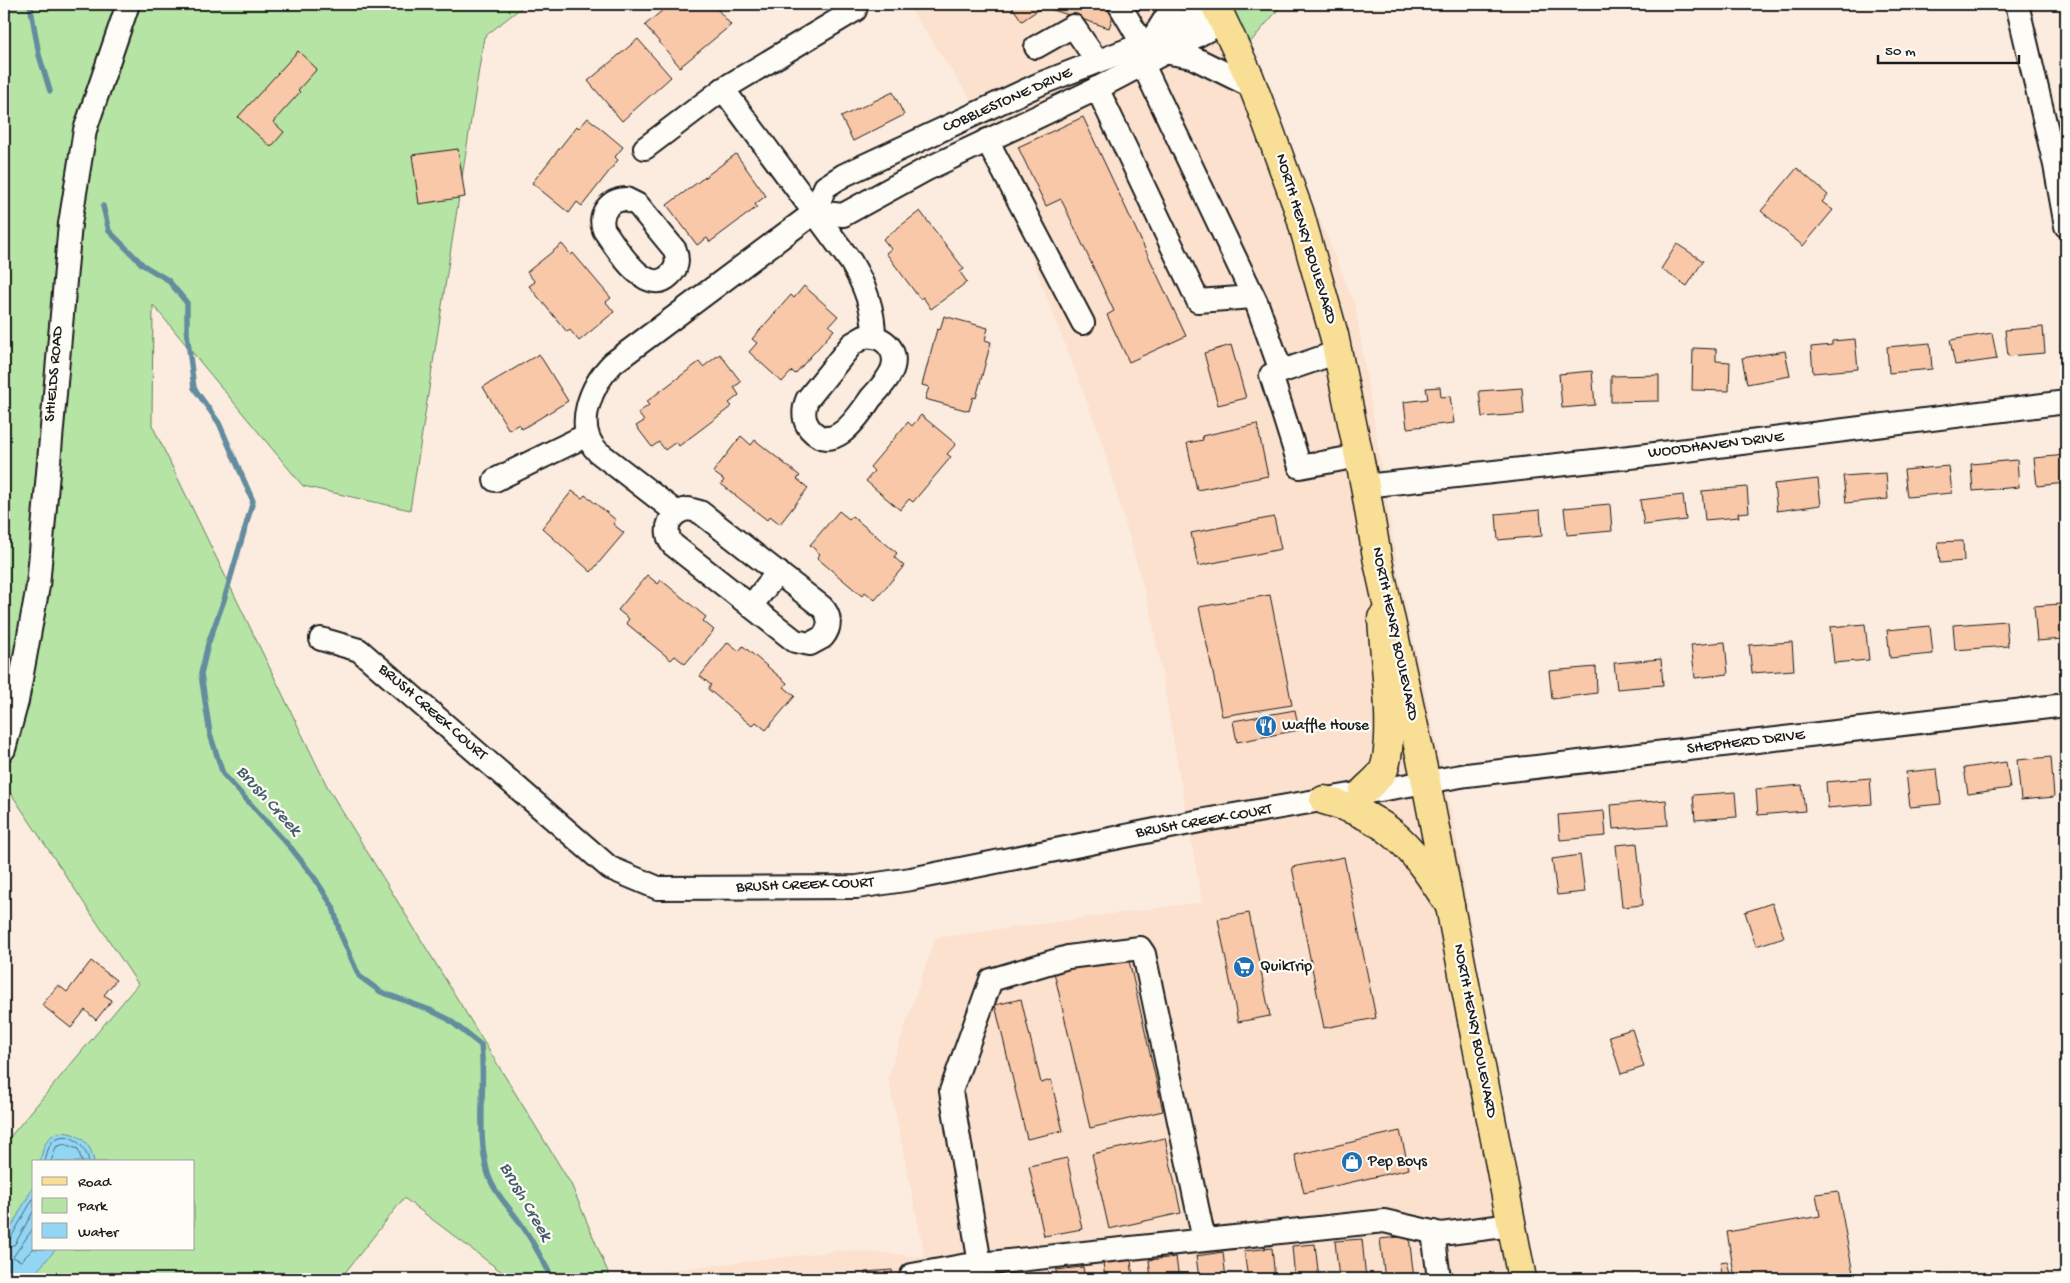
<svg xmlns="http://www.w3.org/2000/svg" width="2070" height="1283" font-family="'Gochi Hand',sans-serif">
  <rect width="100%" height="100%" fill="#fcecdf"/>
  <filter id="ink" filterUnits="userSpaceOnUse"><feTurbulence type="fractalNoise" baseFrequency=".02" numOctaves="2"/><feDisplacementMap in="SourceGraphic" scale="10" xChannelSelector="R" yChannelSelector="G"/><feConvolveMatrix kernelMatrix="1 2 1 2 8 2 1 2 1" color-interpolation-filters="sRGB"/></filter>
  <g filter="url(#ink)">
    <polygon fill="#fbe1ce" points="907,4 1230,4 1232,7 1355,305 1398,569 1454,823 1513,1176 1536,1279 614,1279 610,1277 847,1250 925,1257 888,1077 935,938 1202,902 1151,613 1098,430 970,98"/>
    <g fill="#b5e4a4" stroke="#688060" fill-rule="evenodd">
      <path d="M4,4H526L484,37L410,510L303,486L153,305L152,425L328,788L571,1184L610,1277L585,1279H511L404,1198L340,1279H4V1144L138,984L4,783ZM34,1162H194V1249H34Z"/>
      <polygon points="1230,4 1283,4 1248,45"/>
    </g>
    <g fill="#92d6f4" stroke="#638c9e">
      <path d="M64,1132C82,1135 91,1144 94,1162H40C43,1146 47,1133 64,1132Z"/>
      <polygon points="34,1185 34,1249 56,1249 30,1279 14,1279 4,1271 4,1241"/>
    </g>
    <g fill="none" stroke-linecap="round" stroke-linejoin="round">
      <g stroke="#4b6672" stroke-width="1">
        <path d="M45,1162C47,1154 48,1145 54,1140C70,1128 87,1148 89,1162"/>
        <polyline points="51,1162 56,1147 64,1144 78,1149 82,1162"/>
        <polyline points="34,1227 13,1257 21,1261 34,1248"/>
        <polyline points="4,1242 10,1239 34,1197"/>
        <polyline points="4,1249 15,1244 34,1210"/>
      </g>
      <g stroke="#638c9e" stroke-width="5.5">
        <polyline points="30,4 39,55 50,91"/>
        <path d="M103,206L109,231L143,265L168,280L187,303V333L194,388L219,423L253,501L224,600L208,644L201,674L210,734L223,774L291,848L314,877L333,907L340,933L359,976L381,992L430,1010L448,1019L481,1045C486,1088 476,1132 488,1174C494,1193 510,1208 521,1224C533,1241 542,1260 552,1277"/>
      </g>
    </g>
    <g fill="#f8c8a8" stroke="#1c1c1c">
      <polygon points="670,4 713,4 731,25 680,67 645,25"/>
      <polygon points="1010,4 1117,4 1109,28 1047,8 1045,5 1022,21"/>
      <polygon points="638,39 671,77 622,121 588,81"/>
      <polygon points="298,51 317,69 298,90 300,92 273,122 284,132 271,147 238,117"/>
      <polygon points="893,92 904,115 853,141 841,117"/>
      <polygon points="1083,117 1186,336 1129,362 1107,315 1114,311 1061,199 1046,206 1018,147"/>
      <polygon points="588,118 623,147 615,157 618,160 582,206 577,202 569,213 532,183 577,126 579,128"/>
      <polygon points="458,149 465,197 419,204 412,155"/>
      <polygon points="736,154 766,196 755,204 757,207 710,242 707,238 697,245 667,205"/>
      <polygon points="1797,168 1828,195 1822,202 1833,210 1803,246 1761,211"/>
      <polygon points="920,211 964,269 960,272 967,282 931,309 923,297 920,299 886,253 891,249 883,239"/>
      <polygon points="562,244 571,255 573,253 611,298 606,302 614,312 579,341 570,330 567,332 529,286 535,282 527,272"/>
      <polygon points="1677,244 1703,261 1687,286 1661,269"/>
      <polygon points="804,286 838,316 829,326 834,330 795,374 792,371 782,382 749,352 757,343 752,339 791,295 794,298"/>
      <polygon points="944,316 988,328 985,340 991,342 976,398 973,397 969,411 925,399 929,387 922,385 937,329 940,330"/>
      <polygon points="2043,327 2045,353 2008,356 2005,330"/>
      <polygon points="1992,333 1997,359 1955,365 1950,340"/>
      <polygon points="1855,339 1858,369 1813,373 1811,347 1832,345 1832,341"/>
      <polygon points="1930,343 1932,369 1889,373 1887,347"/>
      <polygon points="1231,345 1246,398 1218,405 1204,353"/>
      <polygon points="1693,348 1716,349 1716,361 1730,362 1729,391 1692,390"/>
      <polygon points="1785,351 1790,376 1747,384 1742,358"/>
      <polygon points="539,354 568,401 522,429 519,424 509,430 483,387"/>
      <polygon points="720,354 741,382 734,387 739,395 729,403 732,406 679,446 676,442 665,450 659,442 652,447 636,426 644,421 638,413 649,405 646,402 699,362 703,367"/>
      <polygon points="1592,371 1595,405 1562,408 1559,374"/>
      <polygon points="1659,375 1659,401 1611,402 1611,376"/>
      <polygon points="1440,387 1441,397 1450,396 1454,423 1407,428 1404,402 1428,399 1426,388"/>
      <polygon points="1522,388 1524,414 1482,417 1479,391"/>
      <polygon points="921,415 956,444 947,454 951,457 913,502 909,499 900,510 866,481 874,471 870,467 908,422 912,426"/>
      <polygon points="1257,424 1268,476 1197,490 1187,443 1203,440 1202,436"/>
      <polygon points="741,436 751,445 755,440 800,476 797,479 808,488 780,524 770,516 767,520 721,484 724,480 713,472"/>
      <polygon points="2066,455 2066,483 2037,486 2034,458"/>
      <polygon points="2017,460 2019,487 1973,491 1971,464"/>
      <polygon points="1949,466 1952,493 1907,497 1904,470"/>
      <polygon points="1886,473 1888,499 1846,503 1843,476"/>
      <polygon points="1818,479 1821,505 1777,511 1774,484"/>
      <polygon points="1747,487 1749,512 1738,513 1739,517 1705,520 1702,491"/>
      <polygon points="572,491 582,498 585,495 616,520 613,524 624,533 591,572 542,528"/>
      <polygon points="1683,495 1686,520 1644,525 1640,500"/>
      <polygon points="1610,504 1612,531 1567,535 1564,508"/>
      <polygon points="1540,510 1542,536 1498,540 1496,514"/>
      <polygon points="839,511 849,519 852,516 897,553 894,557 904,566 875,600 865,592 862,596 817,558 820,554 810,545"/>
      <polygon points="1274,517 1281,549 1198,566 1191,533"/>
      <polygon points="1963,541 1964,561 1940,563 1938,542"/>
      <polygon points="647,575 658,584 661,580 706,617 703,621 714,630 685,664 675,656 671,660 626,623 629,619 618,610"/>
      <polygon points="1270,595 1292,705 1222,716 1199,607"/>
      <polygon points="2060,604 2063,639 2037,641 2034,606"/>
      <polygon points="2006,621 2008,646 1955,650 1953,625"/>
      <polygon points="1865,624 1869,660 1834,663 1830,627"/>
      <polygon points="1930,626 1933,654 1890,658 1887,630"/>
      <polygon points="728,642 739,651 743,646 787,683 784,687 795,696 766,730 756,722 752,726 708,689 711,685 700,676"/>
      <polygon points="1725,642 1728,674 1695,678 1691,645"/>
      <polygon points="1792,642 1794,670 1752,673 1749,645"/>
      <polygon points="1661,659 1663,685 1617,689 1614,663"/>
      <polygon points="1596,667 1597,693 1552,699 1549,671"/>
      <polygon points="1295,710 1299,730 1237,742 1233,721"/>
      <polygon points="2051,757 2054,797 2021,800 2017,760"/>
      <polygon points="2006,762 2010,788 1968,794 1964,768"/>
      <polygon points="1937,769 1941,804 1910,807 1906,772"/>
      <polygon points="1870,778 1872,804 1828,808 1826,782"/>
      <polygon points="1802,785 1805,811 1758,815 1756,789"/>
      <polygon points="1735,792 1737,817 1695,820 1693,795"/>
      <polygon points="1666,800 1668,825 1613,829 1611,805"/>
      <polygon points="1604,811 1606,836 1560,840 1558,815"/>
      <polygon points="1637,843 1643,905 1622,907 1616,845"/>
      <polygon points="1580,855 1585,892 1557,895 1552,859"/>
      <polygon points="1344,857 1376,1018 1324,1028 1292,867"/>
      <polygon points="1772,903 1784,937 1756,946 1745,912"/>
      <polygon points="1249,913 1270,1016 1238,1022 1218,919"/>
      <polygon points="1128,956 1163,1111 1090,1128 1054,972"/>
      <polygon points="91,961 116,980 104,995 112,1000 96,1020 85,1010 71,1028 42,1005 58,985 67,992"/>
      <polygon points="1021,999 1041,1083 1051,1080 1063,1131 1027,1139 995,1005"/>
      <polygon points="1632,1029 1644,1067 1621,1074 1609,1036"/>
      <polygon points="1400,1131 1409,1169 1304,1193 1295,1155"/>
      <polygon points="1165,1138 1181,1213 1109,1229 1092,1154"/>
      <polygon points="1067,1158 1082,1229 1044,1236 1029,1166"/>
      <polygon points="1838,1191 1854,1279 1735,1279 1727,1232 1820,1216 1816,1194"/>
      <polygon points="1409,1236 1414,1279 1385,1279 1380,1239"/>
      <polygon points="1362,1239 1366,1279 1339,1279 1335,1241"/>
      <polygon points="1315,1244 1319,1279 1295,1279 1292,1246"/>
      <polygon points="1272,1248 1275,1279 1248,1279 1244,1251"/>
      <polygon points="1223,1252 1226,1279 1199,1279 1196,1256"/>
      <polygon points="1176,1257 1179,1279 1151,1279 1149,1260"/>
      <polygon points="1131,1260 1133,1279 1105,1279 1103,1262"/>
      <polygon points="1727,1261 1731,1279 1723,1279 1720,1262"/>
      <polygon points="1083,1267 1085,1279 1057,1279 1056,1270"/>
      <polygon points="892,1270 893,1279 865,1279 865,1272"/>
      <polygon points="1036,1276 1036,1279 1009,1279"/>
    </g>
    <g fill="none" stroke-linecap="round" stroke-linejoin="round">
      <g stroke="#1c1c1c" stroke-width="26">
        <g id="minor">
          <polyline points="1119,4 1142,43"/>
          <polyline points="2017,4 2055,165 2066,226"/>
          <polyline points="1153,38 1168,14 1171,4"/>
          <polyline points="1036,47 1073,26 1097,61"/>
          <polyline points="1136,50 1257,304 1281,371"/>
          <polyline points="1164,52 1192,57 1253,87"/>
          <polyline points="1097,88 1198,301 1253,297"/>
          <path d="M723,89L851,262C865,286 874,309 874,337"/>
          <polyline points="987,140 1083,323"/>
          <polyline points="645,148 723,89 855,10"/>
          <path d="M626,199L638,205L675,250C678,259 678,268 670,275C646,299 616,247 604,230C598,214 609,200 626,199Z"/>
          <polyline points="815,212 843,215 925,170 1094,90 1223,22"/>
          <path d="M864,337C881,334 898,348 893,367C890,378 879,389 871,398C859,415 834,456 810,429C803,421 803,410 807,400L852,344Z"/>
          <polyline points="1338,352 1271,375 1300,467 1359,456"/>
          <polyline points="495,480 587,435"/>
          <polyline points="1365,486 1639,456 2066,402"/>
          <path d="M689,509L700,512L822,607C831,616 831,627 823,637L810,644L795,641L672,544C662,529 670,511 689,509Z"/>
          <path d="M677,513L598,452C572,427 592,384 613,363L815,212L825,187L844,175L1042,83L1135,47L1215,5"/>
          <polyline points="751,606 778,572"/>
          <polyline points="321,639 359,650 610,868 658,888 857,887 911,879 1205,820 1467,775 2066,705"/>
          <polyline points="4,749 17,701 38,586 70,224 85,130 128,4"/>
          <polyline points="1433,1232 1439,1279"/>
          <polyline points="980,1264 951,1091 991,980 1068,957 1140,948 1144,954 1204,1240"/>
          <polyline points="910,1279 912,1275 962,1266 1384,1221 1441,1234 1512,1225"/>
        </g>
      </g>
      <g stroke="#1c1c1c" stroke-width="31">
        <g id="major">
          <path d="M1363,792C1369,785 1380,778 1384,769C1396,736 1384,656 1382,618"/>
          <path d="M1324,800C1393,819 1413,849 1450,906"/>
        </g>
      </g>
      <g stroke="#1c1c1c" stroke-width="31">
        <polyline id="highway" points="1215,4 1249,76 1268,126 1299,211 1334,335 1365,486 1377,557 1426,782 1522,1279"/>
      </g>
      <use href="#minor" stroke="#fdfcf7" stroke-width="22"/>
      <use href="#major" stroke="#f9df96" stroke-width="28"/>
      <use href="#highway" stroke="#f9df96" stroke-width="28"/>
    </g>
  </g>
  <defs>
    <g id="restaurant-disc" transform="scale(1.125)"><circle r="9.5" fill="#1f6fb2" stroke="#fdfcf7"/><path d="M-5-6h1v4h1v-4h1v4h1v-4h1v5L-1.5 .5V6h-2V.5L-5-1ZM5-6V6H3V1.5H1.5Q1.5-4 5-6Z" fill="#fff"/></g>
    <g id="supermarket-disc" transform="scale(1.125)"><circle r="9.5" fill="#1f6fb2" stroke="#fdfcf7"/><path d="M-6-5.5h2.5l.6 2H6L4.5 2H-2.5L-4.4-4H-6ZM-1.5 3.2a1.3 1.3 0 1 0 .1 0ZM3 3.2a1.3 1.3 0 1 0 .1 0Z" fill="#fff"/></g>
    <g id="shop-disc" transform="scale(1.125)"><circle r="9.5" fill="#1f6fb2" stroke="#fdfcf7"/><path d="M-5-2.5h2.3a2.7 3.5 0 0 1 5.4 0H5L5.5 6h-11ZM-1.5-2.5h3a1.5 2.3 0 0 0-3 0Z" fill="#fff"/></g>
  </defs>
  <g fill-rule="evenodd">
    <use href="#restaurant-disc" x="1266" y="726"/>
    <use href="#supermarket-disc" x="1244" y="967"/>
    <use href="#shop-disc" x="1352" y="1162"/>
  </g>
  <g text-anchor="middle" dominant-baseline="central" stroke-width="4.5" stroke-linejoin="round" paint-order="stroke">
    <g font-size="16" fill="#1c1c1c" stroke="#fdfcf7">
      <text transform="translate(1008 101) rotate(-24)">COBBLESTONE DRIVE</text>
      <text transform="translate(1305 239) rotate(73)">NORTH HENRY BOULEVARD</text>
      <text transform="translate(55 374) rotate(-85)">SHIELDS ROAD</text>
      <text transform="translate(1716 446) rotate(-7)">WOODHAVEN DRIVE</text>
      <text transform="translate(1394 634) rotate(78)">NORTH HENRY BOULEVARD</text>
      <text transform="translate(432 713) rotate(41)">BRUSH CREEK COURT</text>
      <text transform="translate(1746 743) rotate(-7)">SHEPHERD DRIVE</text>
      <text transform="translate(1204 822) rotate(-10)">BRUSH CREEK COURT</text>
      <text transform="translate(805 886) rotate(-2)">BRUSH CREEK COURT</text>
      <text transform="translate(1474 1031) rotate(79)">NORTH HENRY BOULEVARD</text>
    </g>
    <g font-size="16" fill="#1c1c1c" stroke="#fdfcf7" text-anchor="start">
      <text x="1282" y="726">Waffle House</text>
      <text x="1260" y="967">QuikTrip</text>
      <text x="1368" y="1162">Pep Boys</text>
    </g>
    <g font-size="18" font-style="italic" fill="#455d68" stroke="#fdfcf7">
      <text transform="translate(268 801) rotate(48)">Brush Creek</text>
      <text transform="translate(525 1202) rotate(60)">Brush Creek</text>
    </g>
  </g>
  <rect width="2070" height="1283" fill="none" stroke="#fdfcf7" stroke-width="20"/>
  <rect x="10" y="10" width="2050" height="1263" fill="none" stroke="#1c1c1c" stroke-width="2" filter="url(#ink)"/>
  <rect x="32" y="1160" width="162" height="90" fill="#fdfcf7" stroke="#a3a29f"/>
  <rect x="42" y="1177" width="25" height="8" fill="#f9df96" stroke="#a3a29f"/>
  <text x="78" y="1186" font-size="15" fill="#1c1c1c">Road</text>
  <rect x="42" y="1198" width="25" height="15" fill="#b5e4a4" stroke="#a3a29f"/>
  <text x="78" y="1210" font-size="15" fill="#1c1c1c">Park</text>
  <rect x="42" y="1223" width="25" height="15" fill="#92d6f4" stroke="#a3a29f"/>
  <text x="78" y="1236" font-size="15" fill="#1c1c1c">Water</text>
  <path d="M1878 55v8h141v-8" fill="none" stroke="#1c1c1c" stroke-width="2.5"/>
  <text x="1885" y="55" font-size="15" fill="#1c1c1c" stroke="#fdfcf7" stroke-width="4" paint-order="stroke">50 m</text>
</svg>
